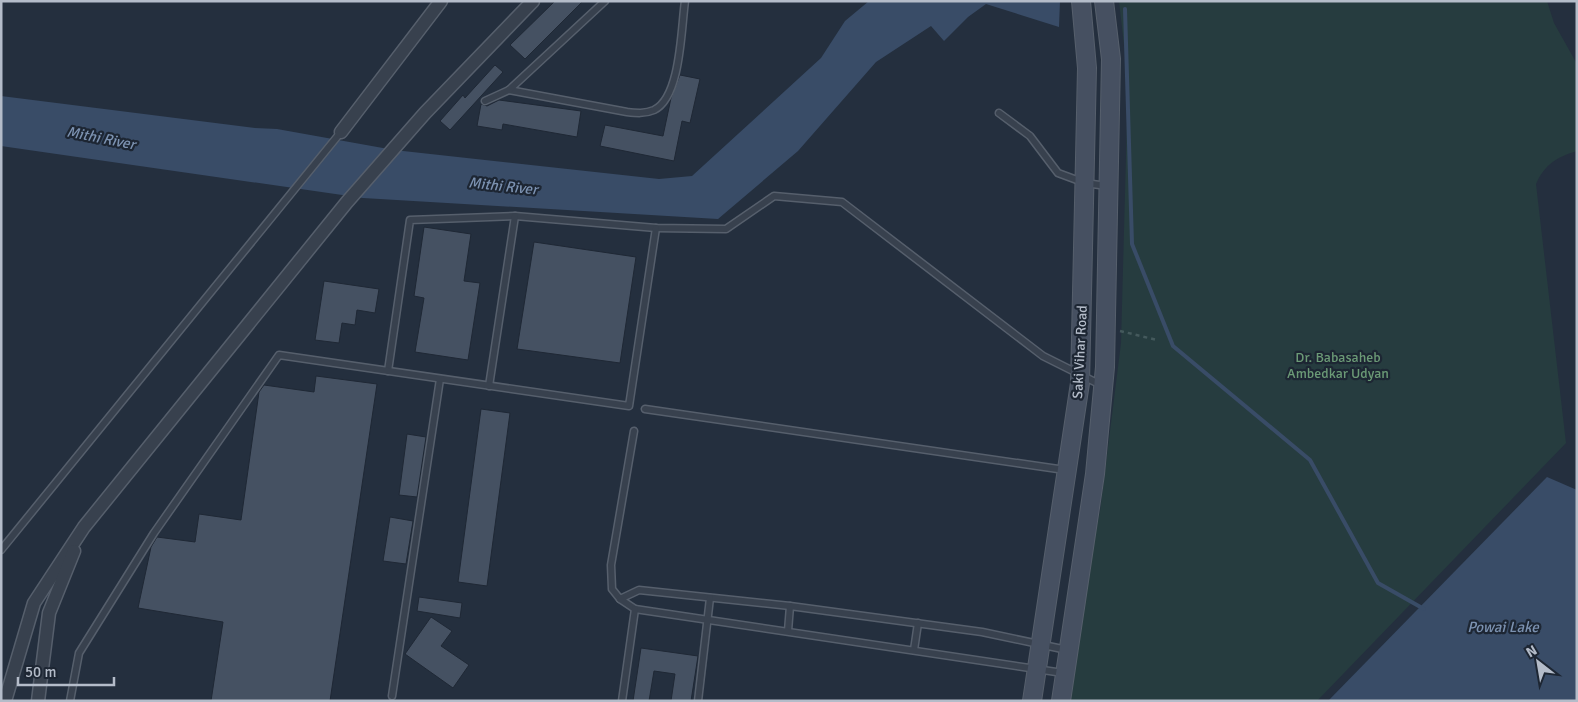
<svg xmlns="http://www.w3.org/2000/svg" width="1578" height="702" font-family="Signika,sans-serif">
  <rect width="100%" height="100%" fill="#242f3e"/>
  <path fill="#263c3f" d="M1119,1H1547L1554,23L1577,64V151C1557,157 1545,164 1536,184L1566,443L1317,701H1062L1100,511L1121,343L1128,81Z"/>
  <g fill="#394c67">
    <polygon points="869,1 1060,1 1059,27 986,4 968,17 944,41 931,26 876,62 798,151 718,219 363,198 1,146 1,96 255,128 277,129 394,150 659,179 692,176 821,58 845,21"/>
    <polygon points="1547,477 1577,490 1577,701 1328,701"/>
  </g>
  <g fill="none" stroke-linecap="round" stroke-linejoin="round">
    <polyline stroke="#394c67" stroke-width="4" points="1125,9 1132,244 1173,346 1310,460 1378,583 1424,609"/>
  </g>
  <g fill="#455162" stroke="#1f2835">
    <polygon points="555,1 583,1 525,59 510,45"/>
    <polygon points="495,65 503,72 450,130 440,121 463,95 465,98"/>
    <polygon points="680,75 700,79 690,123 682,121 674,161 600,146 605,125 663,136 671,98"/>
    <polygon points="499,100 581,111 577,137 503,124 502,130 477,126 481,104 487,106"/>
    <polygon points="424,227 471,234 464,281 480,283 468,360 415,352 424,298 414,296"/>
    <polygon points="534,242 636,257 620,363 517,349"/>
    <polygon points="324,281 379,289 375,313 357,310 355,325 342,323 339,343 315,340"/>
    <polygon points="316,376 377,384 330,701 211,701 223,622 138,608 151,547 157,537 195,542 199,514 241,520 259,392 264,385 314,392"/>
    <polygon points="481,409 510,413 487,586 458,582"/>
    <polygon points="407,434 426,437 417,497 399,495"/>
    <polygon points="390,517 413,521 406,564 383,561"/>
    <polygon points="419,597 462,603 460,618 417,611"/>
    <polygon points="431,617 452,631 441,646 469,665 453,688 405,654"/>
    <polygon points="641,648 698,656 691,701 671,701 675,674 654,671 649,701 633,701"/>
  </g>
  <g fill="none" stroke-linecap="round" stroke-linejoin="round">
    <g stroke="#565f6c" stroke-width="9">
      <g id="service">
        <path d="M509,90L627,112C636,113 645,114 654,110C681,97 681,29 685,1"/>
        <polyline points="485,101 509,90 605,1"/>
        <polyline points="999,113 1030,136 1058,173 1085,183 1107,186"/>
        <polyline points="388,371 410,220 515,216 656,228 726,229 774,196 842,202 1043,356 1101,385"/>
        <polyline points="489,386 515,216"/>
        <polyline points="645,409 1065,470"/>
        <polyline points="1,550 341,132"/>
        <polyline points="620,599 612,589 611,565 634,431"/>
        <polyline points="788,631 790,606"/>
        <polyline points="914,650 918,623"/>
        <polyline points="1063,673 635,609 620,599 639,590 790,606 982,632 1067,650"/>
        <polyline points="392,696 440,379"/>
        <polyline points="70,701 79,653 154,533 279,355 629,406 656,228"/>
        <polyline points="622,701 635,609"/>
        <polyline points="698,701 710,598"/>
      </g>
    </g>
    <g stroke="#565f6c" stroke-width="15">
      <g id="minor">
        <polyline points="341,132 441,1"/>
        <polyline points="5,701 34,603 84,527 347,202 425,113 533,1"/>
        <polyline points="38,701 49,613 74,551"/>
      </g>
    </g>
    <g stroke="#565f6c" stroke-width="20">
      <g id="secondary">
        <polyline points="1032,701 1080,383 1087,68 1081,1"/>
        <polyline points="1061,701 1095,474 1105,367 1111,59 1104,1"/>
      </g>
    </g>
    <polyline stroke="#44595c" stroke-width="2.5" stroke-dasharray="4 4" stroke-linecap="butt" points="1120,331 1157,340"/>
    <use href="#service" stroke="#38414e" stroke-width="6"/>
    <use href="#minor" stroke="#38414e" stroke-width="12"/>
    <use href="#secondary" stroke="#465061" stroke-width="18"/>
  </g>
  <g text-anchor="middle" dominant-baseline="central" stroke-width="4.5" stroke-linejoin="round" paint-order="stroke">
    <g font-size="14" fill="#b4bcc9" stroke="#1d2633">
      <text transform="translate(1080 352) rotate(-87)">Saki Vihar Road</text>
    </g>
    <g font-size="14" fill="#6b9a76" stroke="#1d2633">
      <text x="1338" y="357">Dr. Babasaheb<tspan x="1338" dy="16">Ambedkar Udyan</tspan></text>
    </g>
    <g font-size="15" font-style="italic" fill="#7c92b1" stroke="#1d2633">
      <text transform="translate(101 138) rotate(11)">Mithi River</text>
      <text transform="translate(503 186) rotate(6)">Mithi River</text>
      <text x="1503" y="627">Powai Lake</text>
    </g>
  </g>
  <rect width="1578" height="702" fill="none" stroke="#b4bcc9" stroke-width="5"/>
  <g transform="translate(1538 662) rotate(329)" stroke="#1d2633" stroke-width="4" paint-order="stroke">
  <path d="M0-4L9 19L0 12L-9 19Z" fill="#b4bcc9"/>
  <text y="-8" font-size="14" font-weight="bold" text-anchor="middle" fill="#b4bcc9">N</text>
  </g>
  <path d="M18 677v8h96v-8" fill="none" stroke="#b4bcc9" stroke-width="2.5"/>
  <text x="25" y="677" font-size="15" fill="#b4bcc9" stroke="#1d2633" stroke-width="4" paint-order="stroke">50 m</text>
</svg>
